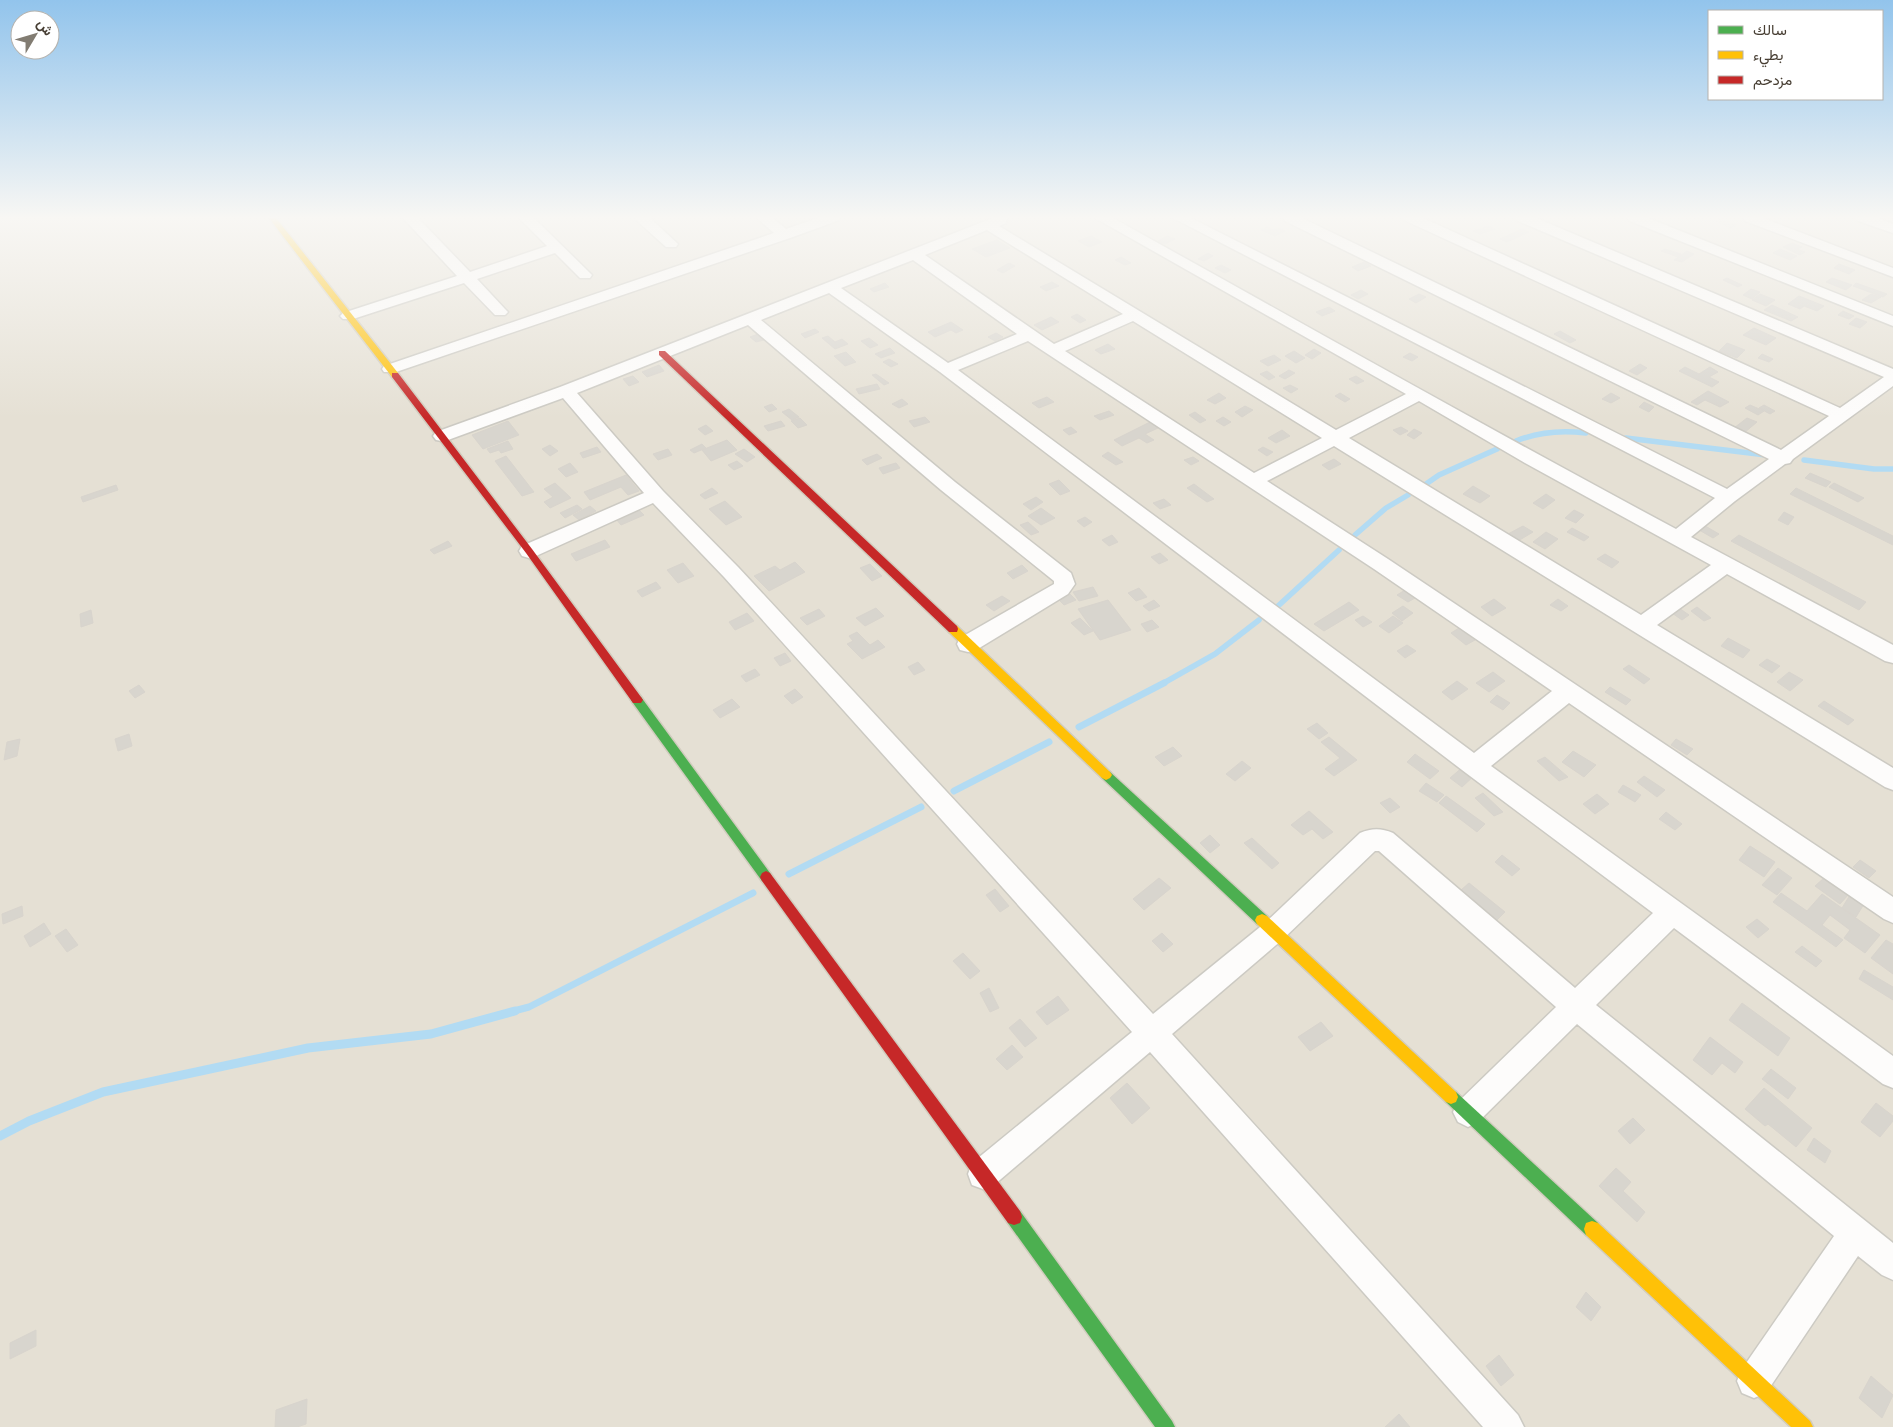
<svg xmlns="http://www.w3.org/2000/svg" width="1893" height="1427" font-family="Signika,Vazirmatn,sans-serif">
  <rect width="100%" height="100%" fill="#f0eee7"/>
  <rect fill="#e5e0d4" x="0" y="218" width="1893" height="1209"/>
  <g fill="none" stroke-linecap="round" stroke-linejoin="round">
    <g stroke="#b2dbf3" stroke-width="5.5">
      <polyline points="1626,438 1766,455"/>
      <path d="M1516,441C1538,432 1562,430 1586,433"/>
      <polyline points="1804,460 1874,469 1893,469"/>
      <polyline points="1426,484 1439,475 1497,449"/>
      <polyline points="1355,535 1386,508 1408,495"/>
      <polyline points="1278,606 1339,550"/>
      <polyline points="1162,684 1215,654 1259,620"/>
    </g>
    <g stroke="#b2dbf3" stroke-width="7">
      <polyline points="1079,727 1164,683"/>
      <polyline points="954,791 1049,742"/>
      <polyline points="789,874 921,807"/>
      <polyline points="510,1012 529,1007 753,893"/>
    </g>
    <polyline stroke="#b2dbf3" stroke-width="9" points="0,1136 29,1121 103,1092 308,1048 431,1034 515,1011"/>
  </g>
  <g fill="#d8d5ce" stroke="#d8d4cd">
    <polygon points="1720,219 1736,225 1731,228 1716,221"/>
    <polygon points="1489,226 1495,229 1480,234 1473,231"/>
    <polygon points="1267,227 1274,230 1278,228 1285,231 1275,236 1261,230"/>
    <polygon points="1522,229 1529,232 1507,242 1500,239"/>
    <polygon points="1091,236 1102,242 1089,247 1078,241"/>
    <polygon points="1167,236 1175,239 1165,244 1158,241"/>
    <polygon points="997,240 1010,248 986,257 972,249"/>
    <polygon points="1792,243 1802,247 1797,249 1805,252 1800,255 1783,247"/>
    <polygon points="1665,249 1681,254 1678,257 1661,251"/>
    <polygon points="1780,249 1797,256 1790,260 1773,253"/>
    <polygon points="1687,251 1694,254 1682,262 1674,260"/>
    <polygon points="1208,253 1213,256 1204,261 1198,259"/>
    <polygon points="1121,257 1131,263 1125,265 1115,260"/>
    <polygon points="1364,262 1371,266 1358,271 1352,267"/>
    <polygon points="1009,263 1015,266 1003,273 997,270"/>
    <polygon points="1839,264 1855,270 1849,274 1834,268"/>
    <polygon points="1221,265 1231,270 1225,273 1215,268"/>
    <polygon points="1727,278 1742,285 1738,287 1723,280"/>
    <polygon points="1832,278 1852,285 1846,290 1826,282"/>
    <polygon points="1052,282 1059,286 1046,291 1040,287"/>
    <polygon points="885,283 889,287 874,292 870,289"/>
    <polygon points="1856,283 1887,294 1883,297 1853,286"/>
    <polygon points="1751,289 1760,292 1752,299 1743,295"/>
    <polygon points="1361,290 1368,294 1358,299 1351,295"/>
    <polygon points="1419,294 1426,297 1416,303 1409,299"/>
    <polygon points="1760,294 1775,300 1766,306 1752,300"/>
    <polygon points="1871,294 1881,297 1871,303 1862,300"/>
    <polygon points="1799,296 1824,306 1817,311 1804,306 1800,309 1788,304"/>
    <polygon points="1772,305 1798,317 1791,321 1764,310"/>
    <polygon points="1329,307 1335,311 1322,316 1316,312"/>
    <polygon points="1843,311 1854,316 1849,319 1838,315"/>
    <polygon points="1077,314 1086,320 1080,323 1071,317"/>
    <polygon points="1051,317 1059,322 1042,330 1034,325"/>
    <polygon points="1856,318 1867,322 1860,328 1849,324"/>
    <polygon points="951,322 963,330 956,333 951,330 935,337 928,332"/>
    <polygon points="1754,328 1776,338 1766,345 1743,335"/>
    <polygon points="815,329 819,332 805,338 801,334"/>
    <polygon points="1560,331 1576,340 1570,343 1554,334"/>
    <polygon points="996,333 1003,337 995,341 988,337"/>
    <polygon points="758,334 764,340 756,342 750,337"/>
    <polygon points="828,336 835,342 842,339 848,344 835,349 822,338"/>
    <polygon points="869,338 878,345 870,348 861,341"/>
    <polygon points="1727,343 1745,350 1737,358 1719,351"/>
    <polygon points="1108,344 1115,349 1101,354 1095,350"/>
    <polygon points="890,348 895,353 881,358 875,354"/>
    <polygon points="1314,349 1321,353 1312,359 1305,355"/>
    <polygon points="1294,351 1305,358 1296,363 1285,356"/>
    <polygon points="846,352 856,362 845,366 834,356"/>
    <polygon points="1410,353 1418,357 1412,361 1403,357"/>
    <polygon points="1762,354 1773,359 1769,362 1758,358"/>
    <polygon points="1274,355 1281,360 1268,366 1260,361"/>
    <polygon points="889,359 898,364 891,367 883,362"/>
    <polygon points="1640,364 1647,368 1637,375 1629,371"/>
    <polygon points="659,365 664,371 647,377 642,372"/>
    <polygon points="1685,367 1699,374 1710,367 1718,372 1709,377 1719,382 1712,387 1679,371"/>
    <polygon points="1289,370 1295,373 1285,379 1279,376"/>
    <polygon points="1267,371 1275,377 1269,380 1260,374"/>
    <polygon points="876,374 889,383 884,385 872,375"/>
    <polygon points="633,376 639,382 629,386 623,379"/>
    <polygon points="1356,376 1364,381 1357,384 1349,379"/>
    <polygon points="877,384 880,389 859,394 856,389"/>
    <polygon points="1290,385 1298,389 1291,393 1283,388"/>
    <polygon points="1708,391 1729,402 1720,407 1705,400 1697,405 1691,402"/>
    <polygon points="1219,393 1226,398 1215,404 1207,400"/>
    <polygon points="1340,393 1350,399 1345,402 1335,396"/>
    <polygon points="1611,393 1620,398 1611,403 1602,399"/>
    <polygon points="1047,397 1054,402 1039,408 1032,403"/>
    <polygon points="902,399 908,404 899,408 892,404"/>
    <polygon points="1644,402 1654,407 1649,412 1639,407"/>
    <polygon points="772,404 777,409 769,412 764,407"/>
    <polygon points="1750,405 1764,411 1758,415 1745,408"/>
    <polygon points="1764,405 1775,411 1770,414 1759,408"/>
    <polygon points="1245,406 1253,410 1242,417 1235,412"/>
    <polygon points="789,409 799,417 792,420 782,412"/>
    <polygon points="1109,411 1114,415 1100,420 1094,416"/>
    <polygon points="1195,412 1206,420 1200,423 1189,415"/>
    <polygon points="925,417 930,422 914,427 909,421"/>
    <polygon points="1223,417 1231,422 1224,426 1216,421"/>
    <polygon points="800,418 807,425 798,428 791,421"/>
    <polygon points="1747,418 1757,422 1744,433 1734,428"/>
    <polygon points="508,421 519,435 483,449 472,435"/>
    <polygon points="781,421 785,426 768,431 764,426"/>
    <polygon points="1150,422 1158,428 1145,434 1154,440 1147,443 1139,438 1122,446 1114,440"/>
    <polygon points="706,425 713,431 705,435 698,429"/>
    <polygon points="1071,427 1077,432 1069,435 1063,430"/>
    <polygon points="1401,427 1408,431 1400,435 1393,430"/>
    <polygon points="1414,429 1422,433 1414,439 1407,435"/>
    <polygon points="1282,430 1290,436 1276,443 1268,438"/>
    <polygon points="727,440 737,450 711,461 702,450"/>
    <polygon points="508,441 513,449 501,453 499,450 490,453 487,449"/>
    <polygon points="702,444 706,448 694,453 690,450"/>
    <polygon points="550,445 558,451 550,456 542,449"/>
    <polygon points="597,447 601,452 583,458 580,453"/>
    <polygon points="1263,447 1273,452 1267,456 1258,450"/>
    <polygon points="668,449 672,455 658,460 653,454"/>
    <polygon points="744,449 755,457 747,462 735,454"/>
    <polygon points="1108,452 1123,462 1116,465 1102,456"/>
    <polygon points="877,454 882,458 867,465 862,460"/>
    <polygon points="506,456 534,492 522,496 495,461"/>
    <polygon points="1193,457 1199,461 1191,465 1184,460"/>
    <polygon points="1334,459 1341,464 1329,470 1322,465"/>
    <polygon points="737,461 743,466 734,470 728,465"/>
    <polygon points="570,463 578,472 566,477 558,469"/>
    <polygon points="896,463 900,468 883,474 879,468"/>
    <polygon points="1810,473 1831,482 1826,487 1805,478"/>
    <polygon points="626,475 639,491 628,495 621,487 590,500 584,492"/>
    <polygon points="1059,480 1070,491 1060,495 1049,484"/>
    <polygon points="555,483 571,498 550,508 544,502 553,497 544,489"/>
    <polygon points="1834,483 1864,498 1858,502 1829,487"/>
    <polygon points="1194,484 1214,499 1207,502 1187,488"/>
    <polygon points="116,485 118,490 83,502 81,497"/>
    <polygon points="1473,486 1490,496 1480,503 1463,494"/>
    <polygon points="712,488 718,493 705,499 700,495"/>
    <polygon points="1796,488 1893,536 1893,545 1790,494"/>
    <polygon points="1546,494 1555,500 1543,509 1533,503"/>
    <polygon points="1036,497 1043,502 1031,510 1023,504"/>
    <polygon points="1164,499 1171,505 1160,509 1153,503"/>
    <polygon points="725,501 742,517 726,525 709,509"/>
    <polygon points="577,505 582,509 565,518 560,513"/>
    <polygon points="590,506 596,511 579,520 573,515"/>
    <polygon points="1041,508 1055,518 1041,525 1028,516"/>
    <polygon points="639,510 644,515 621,525 616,519"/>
    <polygon points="1574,510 1584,515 1576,523 1565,518"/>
    <polygon points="1784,512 1794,517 1788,525 1778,520"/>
    <polygon points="1085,517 1092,522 1084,527 1077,521"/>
    <polygon points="1028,522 1039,532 1031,535 1020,525"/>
    <polygon points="1700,523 1719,534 1713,538 1694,527"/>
    <polygon points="1523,526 1533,532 1518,541 1508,534"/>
    <polygon points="1572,528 1589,537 1584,541 1567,532"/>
    <polygon points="1546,532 1558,539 1545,549 1533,542"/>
    <polygon points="1112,535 1118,542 1109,546 1102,540"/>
    <polygon points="1739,535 1866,602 1859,610 1731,541"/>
    <polygon points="605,540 610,547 576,561 571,554"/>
    <polygon points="448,541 452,546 434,554 430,550"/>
    <polygon points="1160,553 1168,560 1159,564 1151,557"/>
    <polygon points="1605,554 1619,562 1612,568 1597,559"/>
    <polygon points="795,562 805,572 769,591 754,576 775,566 780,570"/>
    <polygon points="683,563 694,576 678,583 667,570"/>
    <polygon points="870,564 882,576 872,581 860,568"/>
    <polygon points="1022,565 1028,571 1013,579 1007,573"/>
    <polygon points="656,582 661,588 642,597 637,591"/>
    <polygon points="1093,587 1098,596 1079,601 1073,592"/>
    <polygon points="1139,588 1147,597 1136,601 1128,593"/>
    <polygon points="1405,590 1415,598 1408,602 1397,595"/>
    <polygon points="1070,594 1076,600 1064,605 1059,600"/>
    <polygon points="1002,596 1010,601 994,611 986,605"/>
    <polygon points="1494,599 1506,608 1492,616 1481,607"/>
    <polygon points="1558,599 1568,606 1561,611 1550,605"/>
    <polygon points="1108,600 1131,630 1100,640 1078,609"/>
    <polygon points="1154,600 1160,606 1149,611 1143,606"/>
    <polygon points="1349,602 1359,610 1324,631 1314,624"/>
    <polygon points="1403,606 1413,613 1402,621 1392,613"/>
    <polygon points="1697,607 1711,618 1704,621 1691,611"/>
    <polygon points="876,608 884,616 865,626 856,618"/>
    <polygon points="1679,608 1689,615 1682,620 1672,613"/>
    <polygon points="819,609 825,616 807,625 800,618"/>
    <polygon points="91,610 93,623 81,627 80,614"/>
    <polygon points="747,613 754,621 735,630 729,622"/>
    <polygon points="1363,616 1372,622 1363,627 1355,620"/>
    <polygon points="1393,616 1403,623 1389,633 1379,626"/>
    <polygon points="1080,618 1093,631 1084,635 1071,623"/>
    <polygon points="1152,620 1159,627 1147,632 1141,624"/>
    <polygon points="1459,628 1475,640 1466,645 1451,633"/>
    <polygon points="857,632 870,645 878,640 885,647 862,659 847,644 853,641 849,636"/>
    <polygon points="1728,638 1750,650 1743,658 1721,646"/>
    <polygon points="1407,645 1416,651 1405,658 1397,651"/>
    <polygon points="785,653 791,661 780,666 774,658"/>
    <polygon points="1767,659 1780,666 1772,673 1759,665"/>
    <polygon points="918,662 925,670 914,675 908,667"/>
    <polygon points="1629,665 1650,679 1644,684 1623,669"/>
    <polygon points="755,669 760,675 746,682 741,676"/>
    <polygon points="1493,672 1505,681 1489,692 1476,683"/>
    <polygon points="1789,672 1803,680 1790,691 1777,682"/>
    <polygon points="1457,681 1468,689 1452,700 1442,692"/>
    <polygon points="139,685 145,692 135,698 129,691"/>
    <polygon points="1610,687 1631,700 1626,705 1605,692"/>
    <polygon points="795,689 803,697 792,704 784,696"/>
    <polygon points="1497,695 1510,703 1503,710 1490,702"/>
    <polygon points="732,699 740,707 720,718 713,710"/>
    <polygon points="1824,701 1854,720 1848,725 1818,706"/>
    <polygon points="1317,723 1328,733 1319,739 1307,729"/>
    <polygon points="129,734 132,746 118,751 115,739"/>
    <polygon points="1329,737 1357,760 1334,776 1325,769 1340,758 1321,742"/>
    <polygon points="20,739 17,756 4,760 7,742"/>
    <polygon points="1676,739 1693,749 1687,755 1671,745"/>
    <polygon points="1173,747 1182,756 1164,766 1155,757"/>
    <polygon points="1573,751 1596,765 1584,777 1562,762"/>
    <polygon points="1415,754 1439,771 1430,779 1407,762"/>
    <polygon points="1545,757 1568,777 1559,781 1537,761"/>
    <polygon points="1242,761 1251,768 1235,781 1226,774"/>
    <polygon points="1464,766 1476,774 1462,787 1450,778"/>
    <polygon points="1644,776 1665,790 1657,797 1637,782"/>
    <polygon points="1426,783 1444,795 1437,802 1419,791"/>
    <polygon points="1623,785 1641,795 1635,802 1618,792"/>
    <polygon points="1483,793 1503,812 1494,816 1475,798"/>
    <polygon points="1597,794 1609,804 1595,814 1583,804"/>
    <polygon points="1446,796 1485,824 1477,832 1439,803"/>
    <polygon points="1390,798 1400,807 1390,813 1380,803"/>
    <polygon points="1309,811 1333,832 1323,839 1312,829 1303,835 1291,825"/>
    <polygon points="1666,812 1682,824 1675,830 1659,819"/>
    <polygon points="1210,835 1220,845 1210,853 1200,843"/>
    <polygon points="1252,838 1279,863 1272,869 1244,843"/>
    <polygon points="1750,846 1775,862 1764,877 1739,860"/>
    <polygon points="1502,855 1520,869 1512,876 1495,862"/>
    <polygon points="1860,860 1876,871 1869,878 1853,867"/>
    <polygon points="1778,868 1792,878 1777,895 1762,885"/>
    <polygon points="1159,878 1171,888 1144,910 1133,899"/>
    <polygon points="1824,878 1848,895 1840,904 1815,886"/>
    <polygon points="1469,883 1505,912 1497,920 1461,890"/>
    <polygon points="995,889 1009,906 1000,912 986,895"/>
    <polygon points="1781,893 1807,911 1822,894 1880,935 1865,953 1844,938 1850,930 1830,915 1822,925 1843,940 1836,947 1773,902"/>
    <polygon points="1850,895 1864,904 1856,917 1842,908"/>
    <polygon points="22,906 23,916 3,924 2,914"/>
    <polygon points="1757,919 1769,929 1758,938 1746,927"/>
    <polygon points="44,923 51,934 30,947 24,936"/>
    <polygon points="66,929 78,945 67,952 55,936"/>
    <polygon points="1162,933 1173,944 1163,952 1152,941"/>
    <polygon points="1886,940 1893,944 1893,974 1871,958"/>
    <polygon points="1802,946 1822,961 1816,967 1795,952"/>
    <polygon points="963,953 980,971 970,979 953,961"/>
    <polygon points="1864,970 1893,987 1893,1000 1859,979"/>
    <polygon points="989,988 999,1008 990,1012 980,993"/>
    <polygon points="1058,996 1069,1010 1047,1025 1036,1012"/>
    <polygon points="1742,1003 1790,1038 1778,1056 1729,1020"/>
    <polygon points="1020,1019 1037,1038 1025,1047 1009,1028"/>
    <polygon points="1321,1022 1333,1036 1310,1051 1298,1037"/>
    <polygon points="1710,1037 1743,1062 1735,1073 1722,1063 1712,1075 1693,1060"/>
    <polygon points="1012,1045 1023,1057 1007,1070 996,1059"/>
    <polygon points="1771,1069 1796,1088 1788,1099 1762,1079"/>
    <polygon points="1127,1083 1150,1108 1132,1124 1110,1098"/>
    <polygon points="1764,1088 1812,1128 1796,1147 1768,1124 1765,1126 1745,1109"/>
    <polygon points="1876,1103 1893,1116 1893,1121 1880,1137 1861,1122"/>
    <polygon points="1633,1118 1645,1130 1630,1144 1618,1131"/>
    <polygon points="1814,1138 1831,1151 1825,1163 1807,1150"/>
    <polygon points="1616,1168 1631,1182 1623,1191 1645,1212 1637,1222 1599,1186"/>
    <polygon points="1586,1292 1601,1307 1591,1321 1576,1307"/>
    <polygon points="36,1330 36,1346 10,1359 10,1343"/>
    <polygon points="1499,1355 1514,1375 1501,1386 1486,1366"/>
    <polygon points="1871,1376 1893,1395 1882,1418 1859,1398"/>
    <polygon points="307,1399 306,1424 297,1427 275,1427 276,1410"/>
    <polygon points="1399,1414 1410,1427 1385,1427"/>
  </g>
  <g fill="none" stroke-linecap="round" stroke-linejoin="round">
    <g stroke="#cccac3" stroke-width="3">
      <g id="street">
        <polygon points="403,218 418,218 470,272 547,246 519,218 534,218 592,275 590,278 580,278 555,253 477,279 505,309 508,312 505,315 495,315 464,283 353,319 343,319 340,316 343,313 457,276"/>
        <polygon points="634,218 650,218 678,244 676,247 666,247"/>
        <polygon points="757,218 773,218 786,229 818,218 839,218 837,221 790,238 396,372 384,372 382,369 384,366 774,233"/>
        <path d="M993,218H1007L1006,223L999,226L1336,430L1406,394L1095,218H1113C1300,322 1487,428 1676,529L1715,498L1173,218H1191L1727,489L1769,459L1285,221L1283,218H1302L1781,450L1829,416L1406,221L1404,218H1423L1840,408L1884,377L1518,221L1516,218H1536L1893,369V386L1793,459L1790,463L1785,464L1735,501L1691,537L1893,645V663L1885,661L1727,574L1657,625L1893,768V790L1885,787L1334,446L1267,481L1388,559L1893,897V923L1884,919L1569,703L1491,766L1893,1056V1088L1883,1084L1674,928L1596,1005L1893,1243V1280L1882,1275L1858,1256L1766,1393L1754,1398L1742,1393L1737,1381L1742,1369L1834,1236L1577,1024L1478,1122L1468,1127L1458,1122L1453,1112L1458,1102L1556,1007L1379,851H1375L1283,939L1172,1034L1518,1415L1524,1427H1483L1150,1052L994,1185L983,1189L972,1185L968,1174L972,1163L1132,1032L724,577L653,503L536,556L529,558L522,556L519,551L522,546L644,493L563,398L448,440L442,441L436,440L433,436L436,432L560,387ZM987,230L1123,314L1054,344L925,255ZM913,260L1017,334L948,363L841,288ZM829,293L940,372L1466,773L1653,913L1575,988L1393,833C1381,828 1372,828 1360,833L1265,923L1153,1014L738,567L663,491L577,393L748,325L941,490L1054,581V584L960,638L957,644L960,650L968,652L976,650L1068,594L1075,584L1071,573L955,482L761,320ZM1133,321L1322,438L1254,473L1065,351ZM1028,341L1374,569L1552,691L1474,753L958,370ZM1419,401L1525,463L1711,565L1641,615L1349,438Z"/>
        <polygon points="1628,218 1648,218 1893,316 1893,326 1630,221"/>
        <polygon points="1743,218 1763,218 1893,268 1893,277 1745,221"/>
        <polygon points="1856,218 1877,218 1893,224 1893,233 1858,221"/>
      </g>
    </g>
    <g stroke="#d1ccbe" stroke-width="3">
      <g id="fast">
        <polygon points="637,696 641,697 770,873 772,877 770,881 766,883 762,881 633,703 631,700"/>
        <polygon points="1106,770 1110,772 1267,916 1269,920 1267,924 1262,926 1257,924 1102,778 1100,775 1102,772"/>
        <polygon points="1451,1090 1456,1092 1598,1223 1600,1229 1598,1235 1592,1237 1586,1235 1446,1102 1444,1097 1446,1092"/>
        <polygon points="1014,1209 1020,1211 1172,1421 1175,1427 1155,1427 1008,1223 1006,1217 1008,1211"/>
      </g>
    </g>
    <g stroke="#d1ccbe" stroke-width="3">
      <g id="slow">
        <polygon points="269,218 276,218 398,373 398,377 392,377"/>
        <polygon points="953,625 957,626 1110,772 1112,775 1110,778 1106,780 1102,778 949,632 948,629 949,626"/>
        <polygon points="1262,914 1267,916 1456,1092 1458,1097 1456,1102 1451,1104 1446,1102 1257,924 1255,920 1257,916"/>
        <polygon points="1592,1221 1598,1223 1810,1421 1813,1427 1791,1427 1586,1235 1584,1229 1586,1223"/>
      </g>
    </g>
    <g stroke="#d1ccbe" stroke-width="3">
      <g id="jam">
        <polygon points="659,351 665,351 957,626 958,629 957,632 949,632 659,355"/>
        <polygon points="392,373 398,373 532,549 641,697 643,700 641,703 633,703 526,553 392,377"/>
        <polygon points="766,871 770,873 1020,1211 1022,1217 1020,1223 1014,1225 1008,1223 762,881 760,877 762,873"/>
      </g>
    </g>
    <use href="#street" fill="#fdfcfb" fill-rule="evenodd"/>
    <use href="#fast" fill="#4caf50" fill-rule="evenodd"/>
    <use href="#slow" fill="#ffc107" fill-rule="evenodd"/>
    <use href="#jam" fill="#c62828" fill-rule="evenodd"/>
  </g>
  <linearGradient id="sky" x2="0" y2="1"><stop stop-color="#92c4ec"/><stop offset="0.52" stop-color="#f8f7f4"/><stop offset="1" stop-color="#f8f7f4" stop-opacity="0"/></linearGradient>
  <rect width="1893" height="418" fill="url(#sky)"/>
  <rect x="1708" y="10" width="175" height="90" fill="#ffffff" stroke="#b5b2ad"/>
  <rect x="1718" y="26" width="25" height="8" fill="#4caf50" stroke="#b5b2ad"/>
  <text x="1753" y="35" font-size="15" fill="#473e33">سالك</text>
  <rect x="1718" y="51" width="25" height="8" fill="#ffc107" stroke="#b5b2ad"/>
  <text x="1753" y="60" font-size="15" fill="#473e33">بطيء</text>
  <rect x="1718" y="76" width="25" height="8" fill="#c62828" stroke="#b5b2ad"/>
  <text x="1753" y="85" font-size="15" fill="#473e33">مزدحم</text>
  <g transform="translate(35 35) rotate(52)"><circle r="24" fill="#ffffff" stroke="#b5b2ad"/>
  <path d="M0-4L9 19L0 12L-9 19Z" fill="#827c72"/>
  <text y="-8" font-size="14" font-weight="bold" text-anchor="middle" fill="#473e33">ش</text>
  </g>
</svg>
